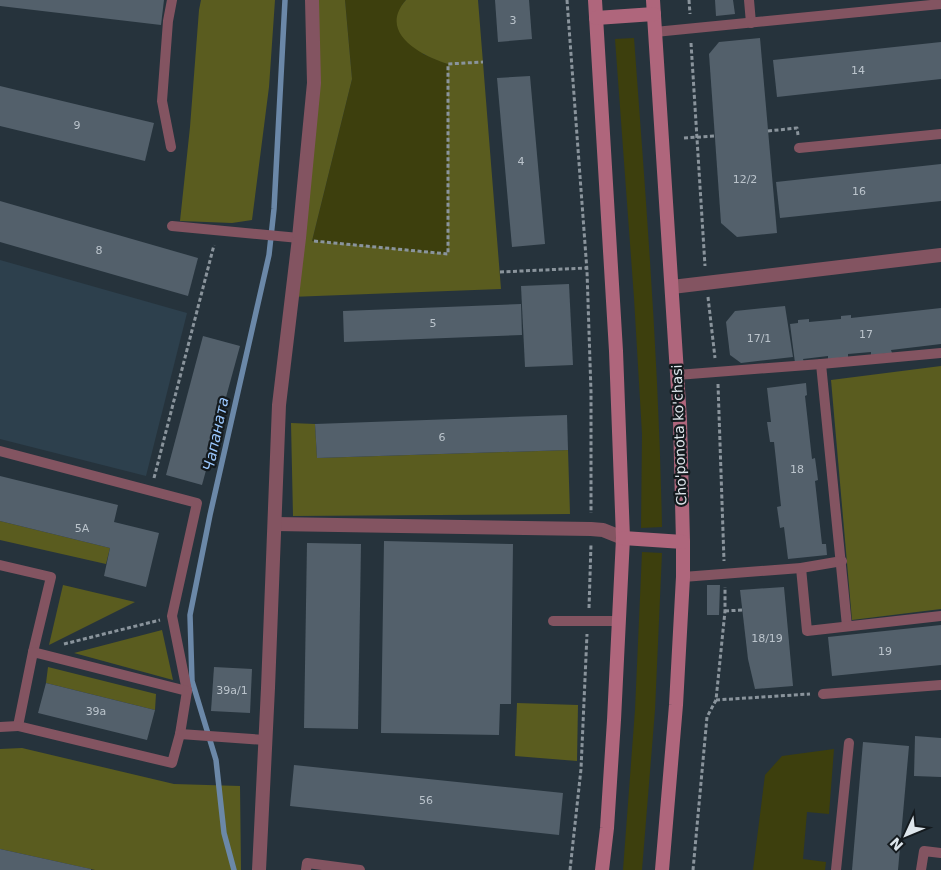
<svg xmlns="http://www.w3.org/2000/svg" width="941" height="870" font-family="'DejaVu Sans',sans-serif">
  <rect width="100%" height="100%" fill="#26333c"/>
  <polygon fill="#2d404d" points="0,260 187,313 146,476 0,439"/>
  <g fill="#3d3f0d">
    <polygon points="345,0 406,0 402,5 423,54 448,64 448,254 312,241 352,79"/>
    <path d="M634,38C646,201 659,364 662,527L641,528L642,434L634,298L615,39Z"/>
    <polygon points="642,552 662,553 655,710 642,870 623,870 635,710"/>
    <polygon points="834,749 829,814 807,812 803,859 826,862 825,870 753,870 765,775 782,756"/>
  </g>
  <g fill="#5a5c1f">
    <polygon points="201,0 275,0 269,87 252,220 232,223 180,221 190,127 199,10"/>
    <path d="M312,0H345L352,79L312,241L448,254V64C422,56 377,33 406,0H478L501,289L290,297L299,238Z"/>
    <polygon points="941,366 941,609 852,620 831,380"/>
    <polygon points="291,423 315,424 317,458 568,450 570,514 293,516"/>
    <polygon points="0,521 110,548 106,564 0,540"/>
    <polygon points="63,585 135,602 49,645"/>
    <polygon points="162,630 173,680 74,653"/>
    <polygon points="48,667 156,694 155,710 46,683"/>
    <polygon points="517,703 578,705 577,761 515,756"/>
    <polygon points="22,748 174,784 240,786 241,870 95,870 0,849 0,749"/>
  </g>
  <g fill="none" stroke-linecap="round" stroke-linejoin="round">
    <polyline stroke="#6b88a8" stroke-width="5.5" points="234,870 224,833 216,760 192,681 190,615 210,515 269,255 274,209 285,0"/>
  </g>
  <g fill="#53606b">
    <polygon points="0,0 164,0 161,25 0,6"/>
    <polygon points="495,0 529,0 532,39 498,42"/>
    <polygon points="715,0 733,0 735,14 716,16"/>
    <polygon points="760,38 777,233 737,237 721,223 709,54 719,42"/>
    <polygon points="941,42 941,79 777,97 773,60"/>
    <polygon points="530,76 545,244 512,247 497,78"/>
    <polygon points="0,86 154,123 145,161 0,126"/>
    <polygon points="941,164 941,201 780,218 776,182"/>
    <polygon points="0,201 198,258 188,296 0,242"/>
    <polygon points="569,284 573,365 525,367 521,286"/>
    <polygon points="521,304 522,335 344,342 343,311"/>
    <polygon points="785,306 793,357 741,363 730,355 726,322 735,311"/>
    <polygon points="941,308 941,344 891,350 892,353 871,355 871,352 848,354 848,357 828,359 828,356 803,359 804,362 795,363 790,324 798,323 798,320 809,319 809,322 841,319 841,316 851,315 851,318"/>
    <polygon points="203,336 240,346 202,485 166,475"/>
    <polygon points="806,383 807,395 805,396 812,459 815,458 818,480 815,481 822,544 826,544 827,555 788,559 784,527 780,528 777,507 781,506 774,442 770,442 767,422 771,422 767,388"/>
    <polygon points="567,415 568,450 317,458 315,424"/>
    <polygon points="0,476 118,505 114,522 159,533 146,587 104,576 110,548 0,521"/>
    <polygon points="384,541 513,544 511,704 500,704 499,735 381,733"/>
    <polygon points="307,543 361,544 358,729 304,728"/>
    <polygon points="707,585 720,585 719,615 707,615"/>
    <polygon points="784,587 793,686 755,689 748,659 740,590"/>
    <polygon points="941,625 941,665 832,676 828,637"/>
    <polygon points="214,667 252,669 250,713 211,711"/>
    <polygon points="46,683 155,710 147,740 38,713"/>
    <polygon points="915,736 941,738 941,777 914,776"/>
    <polygon points="863,742 909,746 898,870 852,870"/>
    <polygon points="294,765 563,793 559,835 290,806"/>
    <polygon points="0,849 91,869 91,870 0,870"/>
  </g>
  <g fill="none" stroke-linecap="round" stroke-linejoin="round">
    <g stroke="#8a949c" stroke-width="3" stroke-dasharray="4 2.5" stroke-linecap="butt">
      <polyline points="567,0 587,271 591,392 591,513"/>
      <polyline points="689,0 690,14"/>
      <polyline points="691,43 705,266"/>
      <polyline points="768,131 797,128 798,135"/>
      <polyline points="684,138 715,136"/>
      <polyline points="314,241 448,254 448,64 483,62"/>
      <polyline points="500,272 586,268"/>
      <polyline points="708,297 715,358"/>
      <polyline points="718,384 724,561"/>
      <polyline points="154,478 214,245"/>
      <polyline points="589,608 591,544"/>
      <polyline points="725,611 742,610"/>
      <polyline points="64,644 160,620"/>
      <polyline points="716,700 810,694"/>
      <polyline points="570,870 581,769 587,634"/>
      <polyline points="693,870 707,717 716,700 725,611 725,587"/>
    </g>
    <g stroke="#835461" stroke-width="10">
      <polyline points="749,0 751,23"/>
      <polyline points="655,32 941,4"/>
      <polyline points="171,147 162,101 168,21 172,0"/>
      <polyline points="799,148 941,134"/>
      <polyline points="172,226 299,238"/>
      <polyline points="821,364 847,626"/>
      <polyline points="677,375 821,364 941,353"/>
      <polyline points="0,451 197,503 172,616 187,691"/>
      <polyline points="0,565 51,577 33,652"/>
      <polyline points="801,568 807,631 941,616"/>
      <polyline points="683,577 801,568 842,561"/>
      <polyline points="553,621 619,621"/>
      <polygon points="33,652 187,691 180,734 172,763 18,726"/>
      <polyline points="823,694 941,685"/>
      <polyline points="0,727 18,726"/>
      <polyline points="180,734 265,740"/>
      <polyline points="306,870 307,863 360,870"/>
      <polyline points="836,870 849,743"/>
      <polyline points="921,870 924,851 941,853"/>
    </g>
    <g stroke="#835461" stroke-width="14">
      <polyline points="672,287 941,255"/>
      <polyline points="275,524 591,529 603,530 623,538"/>
      <polyline points="259,870 268,688 279,405 299,238 314,83 312,0"/>
    </g>
    <g stroke="#af667c" stroke-width="14">
      <polyline points="595,0 616,351 623,538 614,720 607,828 602,870"/>
      <polyline points="653,0 680,420 683,542 683,577 676,705 662,870"/>
      <polyline points="596,18 654,14"/>
      <polyline points="623,538 683,542"/>
    </g>
  </g>
  <g text-anchor="middle" dominant-baseline="central" stroke-width="4.5" stroke-linejoin="round" paint-order="stroke">
    <g font-size="11" fill="#bbc4cc">
      <text x="513" y="20">3</text>
      <text x="858" y="70">14</text>
      <text x="77" y="125">9</text>
      <text x="521" y="161">4</text>
      <text x="745" y="179">12/2</text>
      <text x="859" y="191">16</text>
      <text x="99" y="250">8</text>
      <text x="433" y="323">5</text>
      <text x="866" y="334">17</text>
      <text x="759" y="338">17/1</text>
      <text x="442" y="437">6</text>
      <text x="797" y="469">18</text>
      <text x="82" y="528">5A</text>
      <text x="767" y="638">18/19</text>
      <text x="885" y="651">19</text>
      <text x="232" y="690">39a/1</text>
      <text x="96" y="711">39а</text>
      <text x="426" y="800">56</text>
    </g>
    <g font-size="14" fill="#dee6ec" stroke="#141a1e">
      <text transform="translate(679 435) rotate(-92)">Cho'ponota ko'chasi</text>
    </g>
    <g font-size="15" font-style="italic" fill="#9bc8fe" stroke="#141a1e">
      <text transform="translate(216 434) rotate(-78)">Чапаната</text>
    </g>
  </g>
  <g transform="translate(906 835) rotate(226)" stroke="#141a1e" stroke-width="4" paint-order="stroke">
  <path d="M0-4L9 19L0 12L-9 19Z" fill="#dee6ec"/>
  <text y="-8" font-size="14" font-weight="bold" text-anchor="middle" fill="#dee6ec">N</text>
  </g>
</svg>
